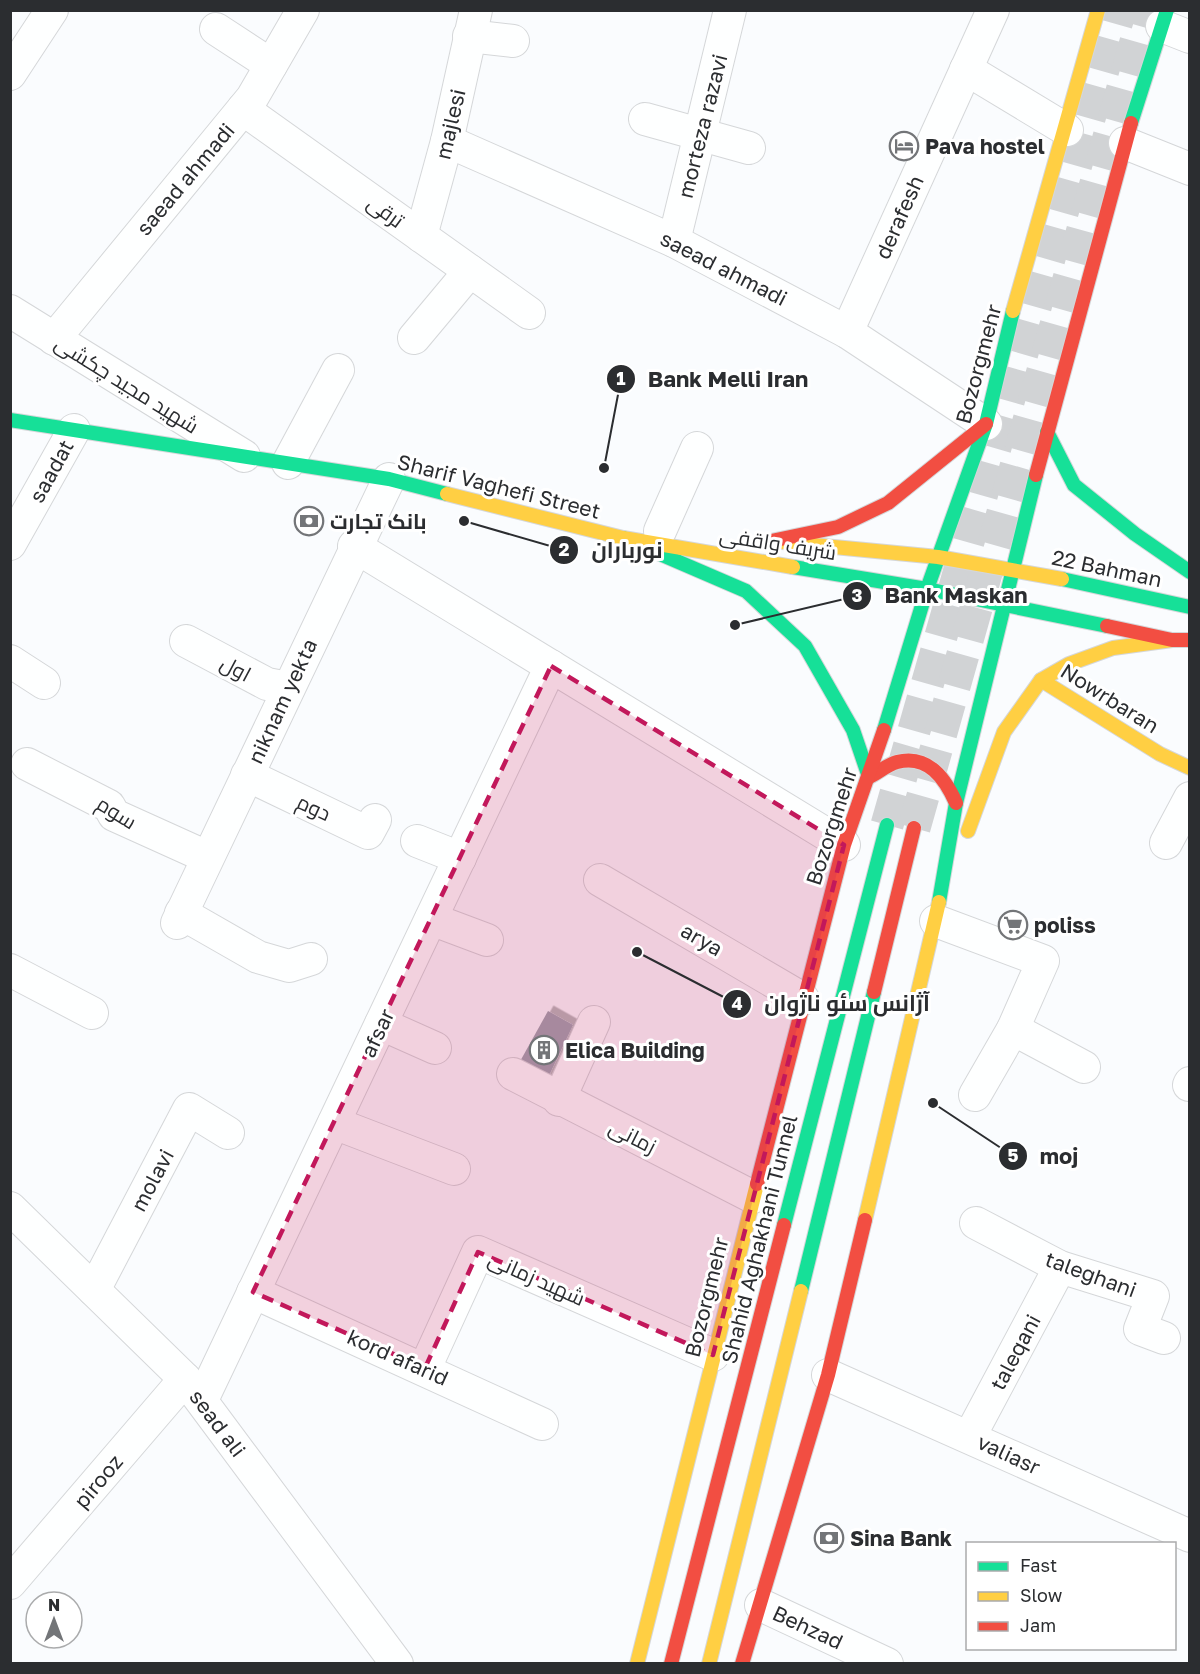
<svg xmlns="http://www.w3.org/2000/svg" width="1200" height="1674" font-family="'Golos Text',Cairo,sans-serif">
  <defs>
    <filter id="shadow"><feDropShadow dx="5.5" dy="-5.5" stdDeviation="0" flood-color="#0004"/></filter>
  </defs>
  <rect width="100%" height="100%" fill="#fafcfe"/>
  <polygon fill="#a0a5af" filter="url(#shadow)" points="548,1011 573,1025 544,1086 513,1074"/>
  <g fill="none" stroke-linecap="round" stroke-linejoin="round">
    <g stroke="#d1d3d5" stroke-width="33" stroke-dasharray="33 16" stroke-linecap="butt">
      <polyline points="887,825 1120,10"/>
      <polyline points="914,828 1145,10"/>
    </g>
    <g stroke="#d5d7d9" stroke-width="34">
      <g id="street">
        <polyline points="1162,26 1190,37"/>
        <polyline points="216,29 271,65"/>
        <polyline points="469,36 513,41"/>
        <polyline points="966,69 1067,130"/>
        <polyline points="10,74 52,10"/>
        <polyline points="243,109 529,313"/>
        <polyline points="645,119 749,148"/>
        <polyline points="447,141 674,241 847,332 986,424"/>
        <polyline points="1125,143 1190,169"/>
        <polyline points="421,236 447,141 476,10"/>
        <polyline points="674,241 730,10"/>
        <polyline points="10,311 244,456"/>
        <polyline points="847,332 993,10"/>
        <polyline points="414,338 470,271"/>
        <polyline points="54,339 252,98 303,10"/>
        <polyline points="288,463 338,370"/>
        <polyline points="660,531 697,448"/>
        <polyline points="10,544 74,430"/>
        <polyline points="354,546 844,845"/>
        <polyline points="186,641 267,684 288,688"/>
        <polyline points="10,661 44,683"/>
        <polyline points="27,764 109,806 114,815 207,857"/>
        <polyline points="247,775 368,833 375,820"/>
        <polyline points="417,841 460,858"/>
        <polyline points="1166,843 1190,798"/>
        <polyline points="600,880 803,999"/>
        <polyline points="181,913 258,957 289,966 311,959"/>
        <polyline points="431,919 487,940"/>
        <polyline points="936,921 1043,961 1013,1029 975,1095"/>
        <polyline points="177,923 389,479"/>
        <polyline points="10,970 92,1013"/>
        <polyline points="381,1024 435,1048"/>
        <polyline points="1013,1029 1084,1067"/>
        <polyline points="513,1074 753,1197"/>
        <polyline points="1189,1085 1190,1083"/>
        <polyline points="559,1100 594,1022"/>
        <polyline points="334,1123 454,1169"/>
        <polyline points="10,1208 185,1379 397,1664"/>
        <polyline points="976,1223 1060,1267 1153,1296 1140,1329 1164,1338"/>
        <polyline points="94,1290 189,1109 228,1133"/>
        <polyline points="253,1292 542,1424"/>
        <polyline points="425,1368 478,1252 713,1355"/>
        <polyline points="828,1375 1190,1536"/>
        <polyline points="202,1400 551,666"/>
        <polyline points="970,1436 1060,1267"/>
        <polyline points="10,1583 185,1379"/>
        <polyline points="761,1605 887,1664"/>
      </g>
    </g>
    <g stroke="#d5d7d9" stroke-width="16">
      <g id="fast">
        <polyline points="1131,123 1167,10"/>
        <polyline points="10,420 389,479 447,494"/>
        <polyline points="1047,432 1074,485 1135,534 1190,572"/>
        <polyline points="623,538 746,591 805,646 853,730 869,777"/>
        <polyline points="793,567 927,589 1107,626"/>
        <polyline points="1062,579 1190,607"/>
        <polyline points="884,730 927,589 986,424 1013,311"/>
        <polyline points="939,902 956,803 1036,475"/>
        <polyline points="784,1225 887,825"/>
        <polyline points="801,1291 874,992"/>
      </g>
    </g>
    <g stroke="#d5d7d9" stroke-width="16">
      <g id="slow">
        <polyline points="1013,311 1098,10"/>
        <polyline points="447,494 623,538 793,567"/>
        <polyline points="782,542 938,557 1062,579"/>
        <polyline points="1041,680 1160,754 1190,768"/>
        <polyline points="968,831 1004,732 1041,680 1069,664 1113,648 1172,640"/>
        <polyline points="865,1220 939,902"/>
        <polyline points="637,1664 757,1184"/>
        <polyline points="709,1664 801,1291"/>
      </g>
    </g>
    <g stroke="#d5d7d9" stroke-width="16">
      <g id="jam">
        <polyline points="1036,475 1131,123"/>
        <polyline points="771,541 838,527 888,503 986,424"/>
        <polyline points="1107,626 1172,640 1190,640"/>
        <path d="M869,777C877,774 886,765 897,762C928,754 945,778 956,803"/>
        <polyline points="874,992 914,828"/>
        <polyline points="757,1184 844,845 884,730"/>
        <polyline points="671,1664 784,1225"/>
        <polyline points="742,1664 828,1375 865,1220"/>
      </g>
    </g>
    <use href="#street" stroke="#feffff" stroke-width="32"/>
    <use href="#fast" stroke="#16e098" stroke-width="14"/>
    <use href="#slow" stroke="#ffcf43" stroke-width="14"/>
    <use href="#jam" stroke="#f24e42" stroke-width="14"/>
  </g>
  <path fill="#c2185b" fill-opacity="0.2" stroke="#c2185b" stroke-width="4.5" stroke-dasharray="12 8" stroke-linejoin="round" d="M551,666L844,845L713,1355L478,1252L425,1368L253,1292Z"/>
  <defs>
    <g id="hotel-ring" transform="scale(1.5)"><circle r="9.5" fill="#fff" stroke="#737578" stroke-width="1.5"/><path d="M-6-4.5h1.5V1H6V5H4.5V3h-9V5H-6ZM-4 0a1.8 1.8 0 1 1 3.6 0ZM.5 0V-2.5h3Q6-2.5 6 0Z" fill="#737578"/></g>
    <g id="bank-ring" transform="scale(1.5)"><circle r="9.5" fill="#fff" stroke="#737578" stroke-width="1.5"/><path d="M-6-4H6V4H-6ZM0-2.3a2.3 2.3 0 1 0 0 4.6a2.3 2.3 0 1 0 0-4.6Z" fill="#737578"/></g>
    <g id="supermarket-ring" transform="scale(1.5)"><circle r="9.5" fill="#fff" stroke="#737578" stroke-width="1.5"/><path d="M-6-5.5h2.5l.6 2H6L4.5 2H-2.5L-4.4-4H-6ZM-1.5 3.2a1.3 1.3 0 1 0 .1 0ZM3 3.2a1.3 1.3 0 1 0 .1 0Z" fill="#737578"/></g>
    <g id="building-ring" transform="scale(1.5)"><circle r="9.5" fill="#fff" stroke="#737578" stroke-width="1.5"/><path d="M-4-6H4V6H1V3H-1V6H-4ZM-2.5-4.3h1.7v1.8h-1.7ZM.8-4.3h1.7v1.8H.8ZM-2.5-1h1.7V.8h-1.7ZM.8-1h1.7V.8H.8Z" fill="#737578"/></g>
  </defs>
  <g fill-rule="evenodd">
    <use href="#hotel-ring" x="904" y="146"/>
    <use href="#bank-ring" x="309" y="521"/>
    <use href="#supermarket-ring" x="1013" y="925"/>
    <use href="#building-ring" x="544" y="1050"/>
    <use href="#bank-ring" x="829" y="1538"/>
  </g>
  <g text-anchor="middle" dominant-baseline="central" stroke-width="6" stroke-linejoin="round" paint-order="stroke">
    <g font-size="21" fill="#2b2d30" stroke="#fff">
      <text transform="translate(450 124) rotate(-77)">majlesi</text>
      <text transform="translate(702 126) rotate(-76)">morteza razavi</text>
      <text transform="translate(185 179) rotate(-50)">saead ahmadi</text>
      <text transform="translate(386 211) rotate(36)">ترقی</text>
      <text transform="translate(899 217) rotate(-66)">derafesh</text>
      <text transform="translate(724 268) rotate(27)">saead ahmadi</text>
      <text transform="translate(978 364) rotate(-75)">Bozorgmehr</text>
      <text transform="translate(127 384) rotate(32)">شهید مجید چکشی</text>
      <text transform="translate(51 471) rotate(-61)">saadat</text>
      <text transform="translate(499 486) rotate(14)">Sharif Vaghefi Street</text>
      <text transform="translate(778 543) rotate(9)">شریف واقفی</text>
      <text transform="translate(1107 568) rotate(12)">22 Bahman</text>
      <text transform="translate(236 668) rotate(28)">اول</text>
      <text transform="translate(1110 698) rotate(32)">Nowrbaran</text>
      <text transform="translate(282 701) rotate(-65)">niknam yekta</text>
      <text transform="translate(314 807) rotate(25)">دوم</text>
      <text transform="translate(117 812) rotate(32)">سوم</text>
      <text transform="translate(831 826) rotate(-72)">Bozorgmehr</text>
      <text transform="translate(702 939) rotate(30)">arya</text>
      <text transform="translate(377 1033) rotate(-65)">afsar</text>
      <text transform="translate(633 1136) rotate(27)">زمانی</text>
      <text transform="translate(152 1180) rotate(-62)">molavi</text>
      <text transform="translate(759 1239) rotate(-76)">Shahid Aghakhani Tunnel</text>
      <text transform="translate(1091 1274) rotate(20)">taleghani</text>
      <text transform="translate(537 1278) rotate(24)">شهید زمانی</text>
      <text transform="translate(706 1297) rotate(-76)">Bozorgmehr</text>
      <text transform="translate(1015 1352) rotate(-62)">taleqani</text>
      <text transform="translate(398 1357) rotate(24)">kord afarid</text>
      <text transform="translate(218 1423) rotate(53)">sead ali</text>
      <text transform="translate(1009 1454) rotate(25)">valiasr</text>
      <text transform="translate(98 1481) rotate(-50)">pirooz</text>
      <text transform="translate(808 1627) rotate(25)">Behzad</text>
    </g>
    <g font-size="21" font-weight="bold" fill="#2b2d30" stroke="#fff" text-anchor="start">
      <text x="925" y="146">Pava hostel</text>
      <text x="330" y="521">بانک تجارت</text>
      <text x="1034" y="925">poliss</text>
      <text x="565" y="1050">Elica Building</text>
      <text x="850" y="1538">Sina Bank</text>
    </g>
  </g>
  <path fill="none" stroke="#2b2d30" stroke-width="2" d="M604 468L621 379M464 521L564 550M735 625L857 596M637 952L737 1004M933 1103L1013 1156"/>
  <g fill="#2b2d30" stroke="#fff" stroke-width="2">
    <circle cx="604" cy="468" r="6"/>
    <circle cx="464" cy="521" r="6"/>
    <circle cx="735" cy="625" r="6"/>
    <circle cx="637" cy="952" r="6"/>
    <circle cx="933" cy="1103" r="6"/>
    <circle cx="621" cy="379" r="15"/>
    <circle cx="564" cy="550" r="15"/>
    <circle cx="857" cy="596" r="15"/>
    <circle cx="737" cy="1004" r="15"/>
    <circle cx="1013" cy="1156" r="15"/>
  </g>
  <g font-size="18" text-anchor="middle" font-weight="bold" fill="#fff">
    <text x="621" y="385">1</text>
    <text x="564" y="556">2</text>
    <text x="857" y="602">3</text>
    <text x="737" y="1010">4</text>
    <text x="1013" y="1162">5</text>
  </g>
  <g font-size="22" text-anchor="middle" font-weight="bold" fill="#2b2d30" stroke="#fff" stroke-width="6" stroke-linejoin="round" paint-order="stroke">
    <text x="728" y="387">Bank Melli Iran</text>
    <text x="627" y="558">نورباران</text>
    <text x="956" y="603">Bank Maskan</text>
    <text x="847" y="1011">آژانس سئو ناژوان</text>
    <text x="1059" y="1164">moj</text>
  </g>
  <rect width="1200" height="1674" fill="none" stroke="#2b2d30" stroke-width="24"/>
  <rect x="966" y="1542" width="210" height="108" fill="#ffffff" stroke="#aaabac" stroke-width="1.5"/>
  <rect x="978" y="1562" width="30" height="9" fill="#16e098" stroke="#aaabac" stroke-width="1.5"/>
  <text x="1020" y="1572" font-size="18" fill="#2b2d30">Fast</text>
  <rect x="978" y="1592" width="30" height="9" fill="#ffcf43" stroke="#aaabac" stroke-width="1.5"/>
  <text x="1020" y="1602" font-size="18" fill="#2b2d30">Slow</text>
  <rect x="978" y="1622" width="30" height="9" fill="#f24e42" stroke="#aaabac" stroke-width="1.5"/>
  <text x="1020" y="1632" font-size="18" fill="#2b2d30">Jam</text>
  <g transform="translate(54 1620)"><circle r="28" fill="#ffffff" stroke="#aaabac" stroke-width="1.5"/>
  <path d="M0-4.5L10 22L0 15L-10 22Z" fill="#737578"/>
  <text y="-9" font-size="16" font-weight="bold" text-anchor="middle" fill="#2b2d30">N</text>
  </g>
</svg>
